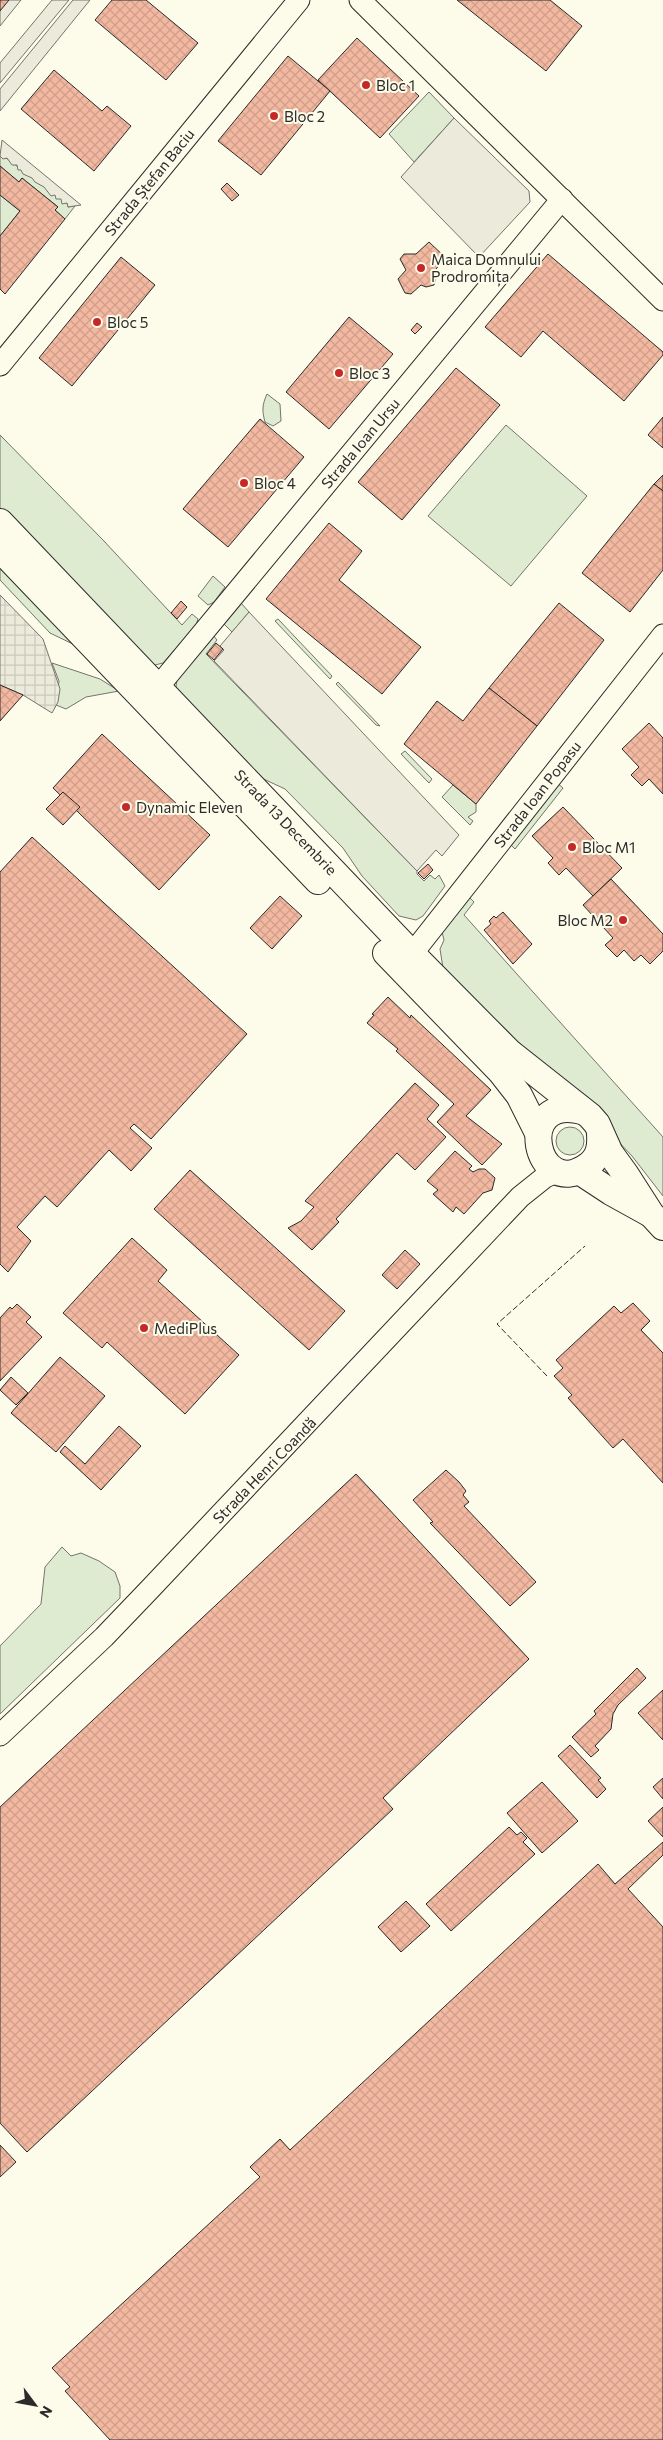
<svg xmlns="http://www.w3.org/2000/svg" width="663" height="2440" font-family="Commissioner,sans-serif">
  <defs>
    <pattern id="plaza-grid" width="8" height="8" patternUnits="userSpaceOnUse" patternTransform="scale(1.25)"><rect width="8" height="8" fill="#eceadb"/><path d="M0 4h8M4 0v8" fill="none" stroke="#cbc9bc"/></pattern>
    <pattern id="building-cross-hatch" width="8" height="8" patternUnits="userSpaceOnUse" patternTransform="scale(1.25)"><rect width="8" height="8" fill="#f2b8a0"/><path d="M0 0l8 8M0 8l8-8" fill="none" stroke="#d09e8a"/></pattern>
  </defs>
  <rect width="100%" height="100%" fill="#fdfbea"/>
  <g fill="#deebd1" stroke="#74746e">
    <polygon points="429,92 454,118 414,162 389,134"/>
    <polygon points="2,155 67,203 68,207 75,206 65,219 55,210 58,207 22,178 19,182 0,166 0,156"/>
    <polygon points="0,195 20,211 0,236"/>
    <path d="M267,394L280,404L281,421L273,426L265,422C262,411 262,405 267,394Z"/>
    <polygon points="506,425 587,496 511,586 428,516"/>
    <polygon points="0,435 103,540 182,625 192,614 198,619 196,625 163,663 155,665 146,660 0,509"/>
    <polygon points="0,563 79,647 50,633 0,580"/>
    <polygon points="213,576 225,587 214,602 208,605 198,596"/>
    <polygon points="241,603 249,612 232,632 224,624"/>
    <polygon points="278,619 332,676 330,679 275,621"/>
    <polygon points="213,635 217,640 206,654 417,871 417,874 424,881 430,875 435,879 439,875 445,886 423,916 416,920 399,916 362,876 343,848 285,789 253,774 178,693 176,687 177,678"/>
    <polygon points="52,663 100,679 119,691 86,697 66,709 56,705 59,681"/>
    <polygon points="338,682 380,726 376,725 336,684"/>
    <polygon points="405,751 432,779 429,783 401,754"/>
    <polygon points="556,782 563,788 515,849 509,843"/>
    <polygon points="453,785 476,804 476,812 468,817 473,821 470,825 442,797"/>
    <polygon points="468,896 474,902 464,915 663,1137 663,1196 632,1156 601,1123 443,968 440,949 444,940 442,932"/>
    <circle cx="570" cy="1141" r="14"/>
    <polygon points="62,1547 71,1556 81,1553 99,1561 115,1572 120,1586 120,1598 0,1714 0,1646 41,1604 45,1567"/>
  </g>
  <g fill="#eceadb" stroke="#74746e">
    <polygon points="0,0 21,0 0,26"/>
    <polygon points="52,0 69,0 0,83 0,63"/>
    <polygon points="73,0 90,0 0,111 0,89"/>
    <polygon points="454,118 529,191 530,202 479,257 401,177"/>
    <polygon points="2,140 81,205 68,207 67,203 62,204 61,199 56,199 55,195 51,196 44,187 35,182 32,178 23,174 21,170 18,170 17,165 12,165 7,158 3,159 0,156"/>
    <polygon points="249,612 459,835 442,856 436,850 417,871 214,661 224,650 220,646"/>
  </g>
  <polygon fill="url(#plaza-grid)" stroke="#74746e" points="0,595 43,639 60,689 58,702 52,713 23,695 0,685"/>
  <g fill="url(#building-cross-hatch)" stroke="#2b2b2b">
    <polygon points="0,0 9,0 0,11"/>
    <polygon points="112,0 146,0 198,43 166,80 95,20"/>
    <polygon points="457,0 550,0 582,26 546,71"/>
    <polygon points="357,38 419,96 380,138 318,80"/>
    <polygon points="288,56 330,91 261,175 218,141"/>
    <polygon points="54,70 102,111 107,106 131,126 94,171 21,109"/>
    <polygon points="0,166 19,182 22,178 58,207 55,210 65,219 5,294 0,289 0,236 20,211 0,195"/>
    <polygon points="227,183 239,195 232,201 221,189"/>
    <polygon points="429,242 446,258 435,270 436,278 434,285 426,287 421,285 411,294 405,293 398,279 406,270 400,259 404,254 416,254"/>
    <polygon points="548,254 663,352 663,355 624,401 543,331 521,357 485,327"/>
    <polygon points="121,257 155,285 72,386 39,358"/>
    <polygon points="349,317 393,354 329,429 286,392"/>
    <polygon points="417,323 422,327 415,334 411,330"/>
    <polygon points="456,368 500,405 402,520 358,482"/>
    <polygon points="663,417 663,448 648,435"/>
    <polygon points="260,419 304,457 228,547 183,509"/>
    <polygon points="663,475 663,491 654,484"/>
    <polygon points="654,484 663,491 663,570 630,612 582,573"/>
    <polygon points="329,523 362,551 339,580 421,647 382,694 266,599"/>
    <polygon points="181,601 187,607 177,619 171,613"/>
    <polygon points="559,603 604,640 537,726 489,688"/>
    <polygon points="216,643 223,649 214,660 207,654"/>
    <polygon points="0,685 23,695 0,721"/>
    <polygon points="489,688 537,726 476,804 404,744 437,701 463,721"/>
    <polygon points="649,723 663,738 663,794 649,779 642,786 631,775 639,767 622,749"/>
    <polygon points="102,734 210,835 159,890 53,788"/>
    <polygon points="63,792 80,807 63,825 46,809"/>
    <polygon points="563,807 622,868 593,896 566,868 559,875 548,863 553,858 532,836"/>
    <polygon points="32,837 247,1034 151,1139 134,1124 130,1128 152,1148 131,1171 109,1150 57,1207 45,1196 17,1227 31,1241 8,1272 0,1264 0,872"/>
    <polygon points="428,864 433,870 424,879 418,873"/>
    <polygon points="611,879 663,934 663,951 650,964 641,955 634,961 624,950 617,957 605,945 613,938 583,905"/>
    <polygon points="280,896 302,916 272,949 250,928"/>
    <polygon points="503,912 532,944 513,964 484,930 491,924 489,921 494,916 496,918"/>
    <polygon points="388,997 410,1018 411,1015 491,1090 466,1116 502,1144 482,1165 437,1122 454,1104 396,1051 398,1049 367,1023 374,1015 372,1014"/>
    <polygon points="415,1083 439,1105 427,1119 446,1137 415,1170 397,1153 336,1219 339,1222 312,1250 288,1228 301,1221 314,1207 305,1201"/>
    <polygon points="455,1151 472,1166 469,1169 473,1172 479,1169 485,1169 495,1178 492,1190 483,1193 464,1214 456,1207 453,1212 433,1194 438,1190 427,1181"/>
    <polygon points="190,1170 345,1311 309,1350 154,1209"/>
    <polygon points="132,1238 167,1270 158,1281 239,1355 185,1414 107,1342 102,1348 63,1313"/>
    <polygon points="405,1250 420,1264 397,1289 382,1275"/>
    <polygon points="633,1303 650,1321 641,1330 663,1353 663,1483 623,1439 613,1448 568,1398 572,1395 554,1376 563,1368 556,1360 614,1306 621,1313"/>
    <polygon points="17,1304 31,1317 26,1322 42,1337 0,1381 0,1318 10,1307 12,1309"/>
    <polygon points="60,1357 105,1396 56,1452 11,1413"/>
    <polygon points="11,1377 28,1393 16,1405 0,1390"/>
    <polygon points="119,1426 141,1446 101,1490 60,1452 65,1446 85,1464"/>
    <polygon points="446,1470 459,1482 466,1491 463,1495 469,1502 464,1506 536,1582 510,1606 430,1523 433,1522 413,1500"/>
    <polygon points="356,1474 529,1659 383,1798 393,1809 27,2152 0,2123 0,1807"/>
    <polygon points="637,1668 646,1678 618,1705 613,1714 611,1729 595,1746 599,1750 591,1757 572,1737 596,1714 594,1711"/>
    <polygon points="663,1690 663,1740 638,1713"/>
    <polygon points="570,1745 601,1778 598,1780 606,1789 597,1798 558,1756"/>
    <polygon points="663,1778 663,1799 653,1787"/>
    <polygon points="542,1782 578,1821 542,1853 507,1813"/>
    <polygon points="663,1807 663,1837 648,1821"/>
    <polygon points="509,1827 517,1835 521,1832 527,1838 523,1842 535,1854 451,1931 426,1904"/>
    <polygon points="663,1842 663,1855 628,1889 663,1927 663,2440 110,2440 65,2391 70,2387 52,2368 260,2177 250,2167 280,2139 290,2150 598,1864 615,1884"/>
    <polygon points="406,1901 430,1926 401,1952 378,1927"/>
    <polygon points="0,2145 16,2162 0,2177"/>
  </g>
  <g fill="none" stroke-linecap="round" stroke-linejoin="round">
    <g stroke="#2b2b2b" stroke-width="23">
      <g id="minor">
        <polyline points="360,0 663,300"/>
        <polyline points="0,365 299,0"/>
        <polyline points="158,687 562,199"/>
        <polyline points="412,954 663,635"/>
        <polyline points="0,1735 104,1637 150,1589 520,1197 545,1177 559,1171"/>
      </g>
    </g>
    <g stroke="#2b2b2b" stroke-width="28">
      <g id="major">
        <polyline points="0,522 412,954 509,1052 590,1116 597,1124 610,1153 626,1175 651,1214 663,1227"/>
        <polyline points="0,549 318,881"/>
        <polyline points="386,953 501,1072 519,1095 538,1133"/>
        <path d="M582,1111C512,1094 536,1201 586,1167C599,1159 601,1147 600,1134"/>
        <polyline points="579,1171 611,1192 649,1213"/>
      </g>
    </g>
    <use href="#minor" stroke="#fdfbea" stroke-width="21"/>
    <use href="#major" stroke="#fdfbea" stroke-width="26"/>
    <polyline stroke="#2b2b2b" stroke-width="1" stroke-dasharray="6 2.5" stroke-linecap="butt" points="547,1376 497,1324 585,1246"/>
  </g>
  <g fill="#c62828" stroke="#fdfbea" stroke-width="2">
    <circle cx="366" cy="85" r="5"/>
    <circle cx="274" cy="116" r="5"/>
    <circle cx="421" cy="268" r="5"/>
    <circle cx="97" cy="322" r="5"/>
    <circle cx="339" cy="373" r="5"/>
    <circle cx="244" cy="483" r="5"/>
    <circle cx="126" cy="807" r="5"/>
    <circle cx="572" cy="847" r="5"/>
    <circle cx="623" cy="920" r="5"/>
    <circle cx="144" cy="1328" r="5"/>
  </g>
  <g text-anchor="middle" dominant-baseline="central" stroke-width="4" stroke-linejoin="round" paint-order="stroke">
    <g font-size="15" fill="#2b2b2b" stroke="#fdfbea" text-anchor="start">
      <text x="376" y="85">Bloc 1</text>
      <text x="284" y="116">Bloc 2</text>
      <text x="431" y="259">Maica Domnului<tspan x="431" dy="17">Prodromița</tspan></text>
      <text x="107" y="322">Bloc 5</text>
      <text x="349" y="373">Bloc 3</text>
      <text x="254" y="483">Bloc 4</text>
      <text x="136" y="807">Dynamic Eleven</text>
      <text x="582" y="847">Bloc M1</text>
      <text x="613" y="920" text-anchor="end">Bloc M2</text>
      <text x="154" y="1328">MediPlus</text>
    </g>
    <g font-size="15" fill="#2b2b2b" stroke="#fdfbea">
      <text transform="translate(149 182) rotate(-51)">Strada Ștefan Baciu</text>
      <text transform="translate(360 443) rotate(-50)">Strada Ioan Ursu</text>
      <text transform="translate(537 794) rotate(-52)">Strada Ioan Popasu</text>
      <text transform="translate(286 822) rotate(46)">Strada 13 Decembrie</text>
      <text transform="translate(264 1470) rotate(-46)">Strada Henri Coandă</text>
    </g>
  </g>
  <g transform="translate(35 2405) rotate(122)" stroke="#fdfbea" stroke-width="4" paint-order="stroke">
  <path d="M0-4L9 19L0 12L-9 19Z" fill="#2b2b2b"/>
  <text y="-8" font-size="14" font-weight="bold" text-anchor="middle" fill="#2b2b2b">N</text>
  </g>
</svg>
